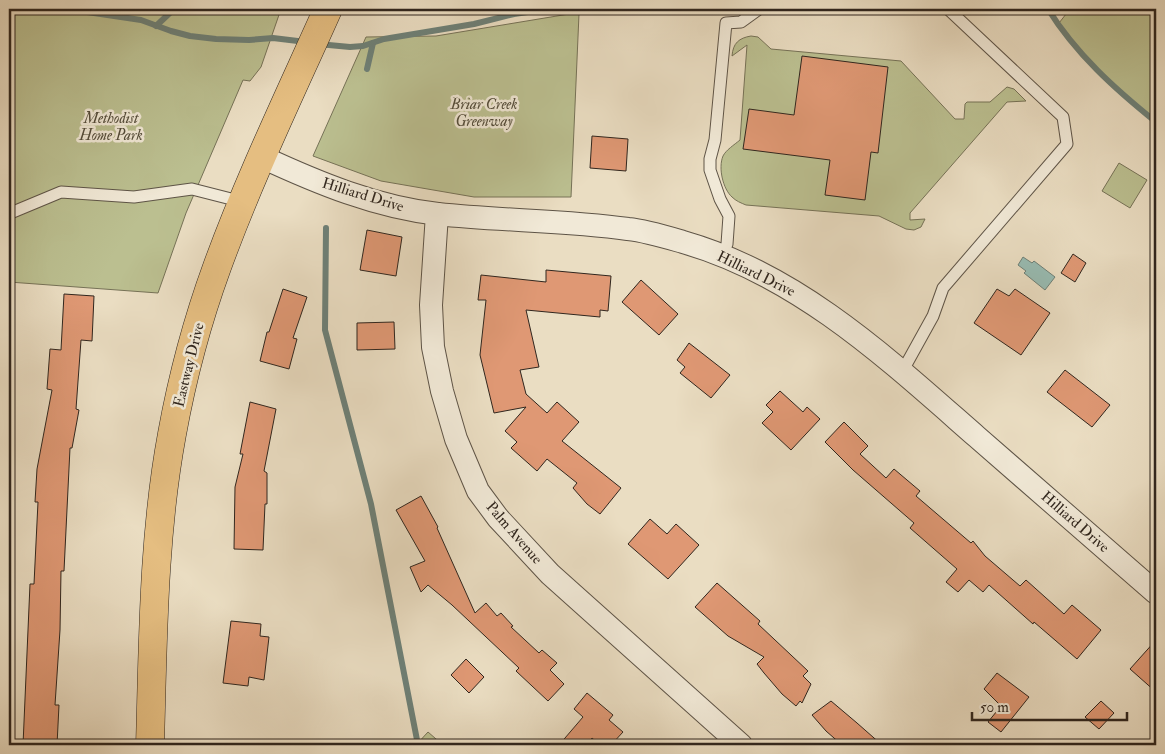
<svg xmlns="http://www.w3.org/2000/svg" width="1165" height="754" font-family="'IM FELL Double Pica',serif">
  <rect width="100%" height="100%" fill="#eaddc2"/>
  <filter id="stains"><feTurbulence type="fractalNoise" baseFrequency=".004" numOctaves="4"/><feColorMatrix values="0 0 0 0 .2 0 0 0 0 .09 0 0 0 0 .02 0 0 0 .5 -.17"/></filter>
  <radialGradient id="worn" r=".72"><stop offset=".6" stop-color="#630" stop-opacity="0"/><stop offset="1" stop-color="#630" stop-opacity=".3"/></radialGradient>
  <g fill="#bbbf90" stroke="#767257">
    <polygon points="9,9 281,9 261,67 250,81 243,80 186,213 158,293 9,282"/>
    <polygon points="571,9 620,9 579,14 571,197 474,197 381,181 313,156 366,37 436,36 569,14"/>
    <polygon points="1070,9 1156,9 1156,125 1097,73 1059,23"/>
    <path d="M751,36L758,37L771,49L901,61L955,119H964L965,104L967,102H990L1007,87L1014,89L1026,101L1007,102L910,213V220L925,219L921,227L914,230L906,229L879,216L746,205C741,203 736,201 732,197C723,189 718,168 723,156C726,150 734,145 740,140L747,45L732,56C733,43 739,38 751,36Z"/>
    <polygon points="1119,163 1147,180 1130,208 1102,191"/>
    <polygon points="428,732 443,745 416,745"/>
  </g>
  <polygon fill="#98bcb3" stroke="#6e8077" points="1023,257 1032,263 1034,261 1055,277 1045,290 1024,273 1026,271 1018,265"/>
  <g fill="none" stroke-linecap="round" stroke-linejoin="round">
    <g stroke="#6e8077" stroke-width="6">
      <polyline points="67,9 141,20 171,31 190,36 216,39 249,40 273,38 306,42"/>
      <path d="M1048,9C1076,54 1115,89 1156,122"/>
      <polyline points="9,10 24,9"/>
      <polyline points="156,26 174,9"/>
      <polyline points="318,44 350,47 363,46 384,39 474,24 514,14 548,9"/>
      <polyline points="367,69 373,43"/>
      <polyline points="326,228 325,330 371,504 418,745"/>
    </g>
  </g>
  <g fill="#df9874" stroke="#30261e">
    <polygon points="802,56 888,67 878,153 871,152 865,200 825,195 830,160 743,149 749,109 794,115"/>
    <polygon points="592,136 628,139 626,171 590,168"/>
    <polygon points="367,230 402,237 396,276 360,270"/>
    <polygon points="1073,254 1086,263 1075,282 1061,273"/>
    <polygon points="546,270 611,276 608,311 600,310 600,317 526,310 539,367 520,370 526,394 547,413 557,402 579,422 562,441 621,488 600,514 587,504 573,488 577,483 547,459 537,471 511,448 517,442 505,431 526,407 494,413 480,355 486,300 478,300 481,275 546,282"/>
    <polygon points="641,280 678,314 659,335 622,302"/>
    <polygon points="283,289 307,297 293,338 297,339 289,369 260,361 267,332 269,332"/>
    <polygon points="997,289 1009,296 1015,289 1050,313 1021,355 974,323"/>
    <polygon points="64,294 94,296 92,341 81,340 76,409 79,410 72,448 70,448 64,571 61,571 60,630 55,705 59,705 57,745 23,745 30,584 34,584 38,502 35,502 37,469 52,390 47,389 50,349 61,350"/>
    <polygon points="394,322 395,349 357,350 357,323"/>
    <polygon points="689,343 730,375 711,398 680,373 685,367 677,360"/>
    <polygon points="1065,370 1110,405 1092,427 1047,392"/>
    <polygon points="780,391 803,412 807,407 820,419 791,450 762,423 773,412 766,405"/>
    <polygon points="250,402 276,409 264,471 267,473 267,504 265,504 263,550 234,549 235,487 243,454 240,454"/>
    <polygon points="844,422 868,446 860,454 886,478 894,469 920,491 916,496 971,543 973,541 985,556 1020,586 1026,580 1064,614 1072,605 1101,630 1077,659 1034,622 1033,624 989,585 983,592 969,580 958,592 946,582 957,569 910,528 914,523 853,470 825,442"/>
    <polygon points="421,496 438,527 437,528 475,613 486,603 497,616 501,613 513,626 511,627 539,653 542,650 557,663 550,670 564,684 548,701 516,671 519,668 452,605 428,585 421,592 410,567 425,561 396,510"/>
    <polygon points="650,519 667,534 676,524 699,545 668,579 628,544"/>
    <polygon points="717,583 760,621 758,624 808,671 803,676 811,684 802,703 800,701 796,706 782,694 764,673 757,664 764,657 728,636 695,607"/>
    <polygon points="231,621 261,624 260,636 269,637 264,680 249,677 248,686 223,683"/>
    <polygon points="1156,640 1156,692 1130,669"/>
    <polygon points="466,659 484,677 469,693 451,675"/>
    <polygon points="997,673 1029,697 1001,732 988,722 1001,706 984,689"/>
    <polygon points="587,693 613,715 609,720 623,732 611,745 600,745 592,738 586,745 559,745 583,717 574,709"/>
    <polygon points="831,701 857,723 882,745 842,745 826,731 812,715"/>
    <polygon points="1101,701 1114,713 1099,729 1085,717"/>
  </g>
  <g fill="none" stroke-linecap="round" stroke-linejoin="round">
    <g stroke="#5e5447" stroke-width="13">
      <g id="lane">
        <polyline points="13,212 61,192 134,197 192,189 243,202"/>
        <polyline points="722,256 727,244 729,216 720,199 710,170 710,159 715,140 726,23 741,22 759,9"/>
        <polyline points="902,372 933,316 943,288 1067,144 1063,117 948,9"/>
      </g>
    </g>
    <g stroke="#5e5447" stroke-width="24">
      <g id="street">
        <path d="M262,157C318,183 376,207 438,214C501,221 566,220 628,229C647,231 666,237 683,242C799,275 889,360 977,437C1037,489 1097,541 1156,593"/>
        <polyline points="437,214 431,305 433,347 442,391 456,439 478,491 498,518 550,574 741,745"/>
      </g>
    </g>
    <g stroke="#30261e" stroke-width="29">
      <path id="primary" d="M150,745C153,642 153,536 172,434C182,379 198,319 217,267C249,179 290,94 328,9"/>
    </g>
    <use href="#lane" stroke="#f1e9d7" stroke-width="11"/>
    <use href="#street" stroke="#f1e9d7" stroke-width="22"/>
    <use href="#primary" stroke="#e5be81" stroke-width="28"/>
  </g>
  <g text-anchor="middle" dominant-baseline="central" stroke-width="5" stroke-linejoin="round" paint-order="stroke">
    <g font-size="15" font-style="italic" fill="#534c3a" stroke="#f1e9d7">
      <text x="484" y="104">Briar Creek<tspan x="484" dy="17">Greenway</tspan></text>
      <text x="111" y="118">Methodist<tspan x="111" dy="17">Home Park</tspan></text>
    </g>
    <g font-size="15" fill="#30261e" stroke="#f1e9d7">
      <text transform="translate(363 195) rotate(17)">Hilliard Drive</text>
      <text transform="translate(756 274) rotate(26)">Hilliard Drive</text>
      <text transform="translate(189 365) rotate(-76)">Eastway Drive</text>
      <text transform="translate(1075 522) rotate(41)">Hilliard Drive</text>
      <text transform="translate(514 533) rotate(49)">Palm Avenue</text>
    </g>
  </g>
  <rect width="1165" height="754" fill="none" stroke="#eaddc2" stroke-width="30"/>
  <rect x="10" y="10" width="1145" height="734" fill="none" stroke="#30261e" stroke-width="2.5"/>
  <rect x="15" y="15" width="1135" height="724" fill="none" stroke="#30261e"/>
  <path d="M972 712v8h155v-8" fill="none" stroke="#30261e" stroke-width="2.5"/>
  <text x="980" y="712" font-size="15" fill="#30261e" stroke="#f1e9d7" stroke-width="4" paint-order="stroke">50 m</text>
  <rect width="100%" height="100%" filter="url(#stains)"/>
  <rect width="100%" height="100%" fill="url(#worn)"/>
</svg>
